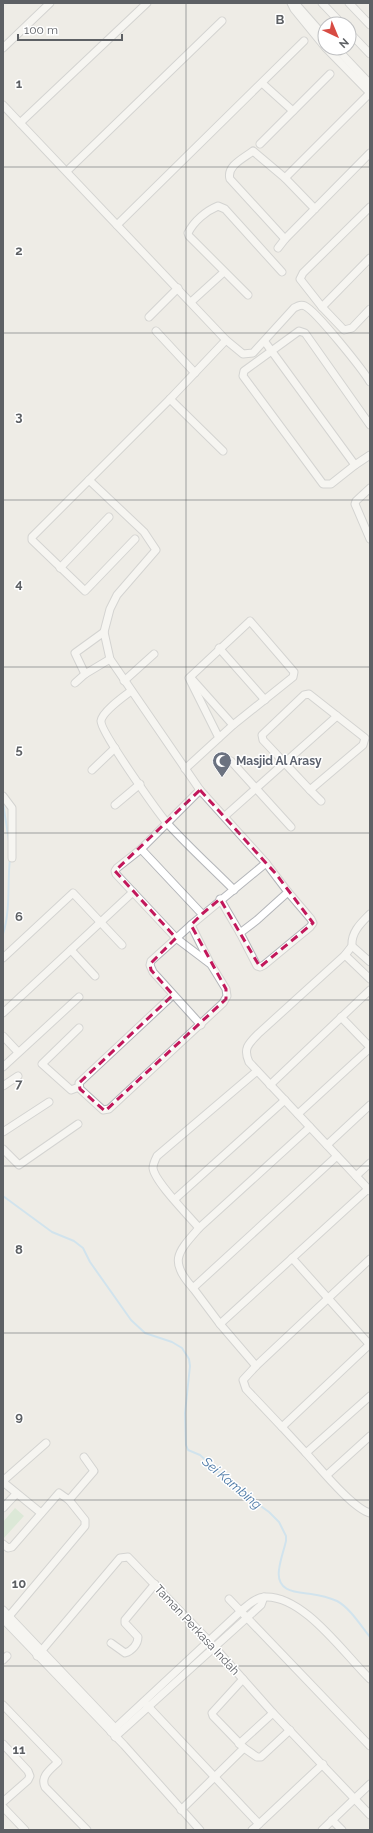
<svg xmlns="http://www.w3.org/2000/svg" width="373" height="1833" font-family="Raleway,sans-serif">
  <rect width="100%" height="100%" fill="#eeece6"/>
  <polygon fill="#c5e3c5" points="15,1508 24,1516 4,1538 3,1536 3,1522"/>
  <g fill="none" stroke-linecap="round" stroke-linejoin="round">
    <g stroke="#aed8f6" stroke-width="2">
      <polyline points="3,803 9,841"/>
      <path d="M3,934C11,909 7,883 10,858"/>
      <path d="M3,1196L52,1232L74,1241L83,1248L90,1262L131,1320L145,1333L172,1342L182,1348L189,1359L190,1366L185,1413L186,1445L188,1450L200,1455L241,1492L269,1512L279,1522L286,1536V1541C284,1550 280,1560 279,1570C276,1592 296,1592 311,1594C318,1595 330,1598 337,1601C350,1608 361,1626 370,1637"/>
    </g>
    <g stroke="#b3b5b9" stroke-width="9">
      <g id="minor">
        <polyline points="291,3 294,9 325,47"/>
        <polyline points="295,3 325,37"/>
        <polyline points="322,3 342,24"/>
        <polyline points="349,3 370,25"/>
        <polyline points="349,32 370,54"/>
        <polyline points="3,48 50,3"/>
        <polyline points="326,48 370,93"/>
        <polyline points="336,48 370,84"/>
        <polyline points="262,83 293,111"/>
        <path d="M3,105L226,340L243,354L253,353L294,308C298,306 301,304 305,306C316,311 363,370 370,382"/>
        <polyline points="20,123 147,3"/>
        <polyline points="260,144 330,74"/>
        <polyline points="67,171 222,21"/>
        <polyline points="285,178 370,93"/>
        <polyline points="370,207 303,273 300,279 322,307 344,330 352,328 370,309"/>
        <path d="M315,209L285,178L253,151C244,158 226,166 230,179L285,239L370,153"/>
        <polyline points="117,225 304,41"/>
        <polyline points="278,248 285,239"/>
        <path d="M248,295L189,236L188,233C194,221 206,211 218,206L225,209L282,272"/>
        <polyline points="191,302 224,272"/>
        <polyline points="322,307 370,258"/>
        <polyline points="149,317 178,288"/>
        <polyline points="156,331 195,373"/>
        <polyline points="265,342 355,465 370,455"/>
        <polyline points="170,399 223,451"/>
        <polyline points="355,465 331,484 323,484 243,376 244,371 299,331 305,333 370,425"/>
        <polyline points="89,480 144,532 156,550 117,595 110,609 104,632 110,659 200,790 266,863 288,892 257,920 240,933 220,899"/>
        <polyline points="370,488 356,501 355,504 370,539"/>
        <polyline points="135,539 85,591 32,540 32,537 170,399 226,340"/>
        <polyline points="60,568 109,517"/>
        <polyline points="219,648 265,700"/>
        <polyline points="85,674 75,653 104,632"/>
        <polyline points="191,678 233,725"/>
        <polyline points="124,681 154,654"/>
        <polyline points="75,683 85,674 110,659"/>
        <path d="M131,691C123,697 102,712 101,721C100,731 157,811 167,823C188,846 212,868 234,890"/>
        <polygon points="309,694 365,738 363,745 310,790 263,740 262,735 304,695"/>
        <polyline points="231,761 291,827"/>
        <polyline points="185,769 233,725 293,677 294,672 250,621 189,678 219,738"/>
        <polyline points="92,770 115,748"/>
        <polyline points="200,790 141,849 117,868 115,871 116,874 176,938 209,963"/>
        <polyline points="310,790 321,801"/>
        <polyline points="3,796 12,808 12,858"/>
        <polyline points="115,805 140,784"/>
        <polyline points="225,816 337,716"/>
        <polyline points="141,849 202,914"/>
        <path d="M370,914C361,923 351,932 352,946L345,955L258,1034C248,1044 243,1049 249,1062L370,1191"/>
        <polyline points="191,925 151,961 150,965 153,972 201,1025"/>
        <polyline points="240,933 257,966 260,967 264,965 310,927 313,923 311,919 288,892"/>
        <polyline points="352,946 370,962"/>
        <polyline points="71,950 95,976"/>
        <polyline points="345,955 370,979"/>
        <polyline points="3,958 73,893 122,945"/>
        <polyline points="173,995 79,1083 80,1089 103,1110 109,1109 223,1003 227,996 226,989 210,963 191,925 266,863"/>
        <polyline points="3,1013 133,892"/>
        <polyline points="341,1017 370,1047"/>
        <polyline points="3,1036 18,1052"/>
        <polyline points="3,1067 79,997"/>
        <path d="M257,1071L157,1156C155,1160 153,1164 153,1168C154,1181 189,1216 199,1228C178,1252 168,1261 193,1288L337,1156"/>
        <polyline points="270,1085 370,990"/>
        <polyline points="3,1086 18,1076"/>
        <polyline points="79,1087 71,1090 42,1064 79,1028"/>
        <polyline points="298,1114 370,1048"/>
        <polyline points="3,1132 49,1102"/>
        <polyline points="327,1145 370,1105"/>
        <polyline points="3,1149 19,1165 78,1124"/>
        <polyline points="356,1176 370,1163"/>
        <polyline points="175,1199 285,1100"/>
        <polyline points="199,1228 310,1127"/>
        <polyline points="292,1258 369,1344"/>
        <polyline points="193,1288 220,1324 368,1189"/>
        <polyline points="220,1324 256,1366"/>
        <path d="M370,1396L306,1453C319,1467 353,1509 370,1513"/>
        <polyline points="282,1427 246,1389 243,1380 256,1366 370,1259"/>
        <polyline points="306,1453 282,1427 370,1344"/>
        <polyline points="327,1475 370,1436"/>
        <polyline points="69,1500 94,1471 84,1457"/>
        <polyline points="3,1508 16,1494"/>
        <polyline points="41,1513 3,1482 4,1480 46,1443"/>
        <polyline points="3,1544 8,1548 12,1547 59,1493 69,1500 85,1520 85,1526 5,1621"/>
        <polyline points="229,1599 370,1746"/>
        <polyline points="3,1610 118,1731"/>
        <polyline points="3,1619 124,1745 200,1830"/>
        <path d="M111,1643L125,1653C132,1651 138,1644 138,1637L125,1623V1620L155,1584"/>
        <polyline points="37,1656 120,1558 128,1557 209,1641 273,1713 370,1815"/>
        <polyline points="3,1660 7,1656"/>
        <polyline points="144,1702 259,1824 323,1764"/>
        <path d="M3,1705L58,1762C51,1769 40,1776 45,1787L87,1830"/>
        <path d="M111,1732L241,1611C247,1606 255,1598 264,1597C303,1594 344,1654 370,1679"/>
        <polyline points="115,1737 261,1605 264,1597"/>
        <polyline points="3,1744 28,1771 30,1776 28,1780 3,1802"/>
        <polyline points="239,1744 273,1713"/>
        <polyline points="244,1748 257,1757 261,1757 290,1730"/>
        <polyline points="3,1807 25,1830"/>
        <polyline points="181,1810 244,1748 213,1716 212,1713 243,1679"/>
        <polyline points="332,1820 342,1830"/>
        <polyline points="252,1830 259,1824"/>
        <polyline points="322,1830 370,1784"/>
      </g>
    </g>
    <use href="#minor" stroke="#fff" stroke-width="7"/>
  </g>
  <path d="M0 0H373V1833H0ZM200,790L276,874L313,923L260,967L220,899L202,914L191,925L226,989V999L105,1111L80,1089L79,1083L173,995L151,970L150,964L176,938L115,871Z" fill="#eeece6" fill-opacity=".55" fill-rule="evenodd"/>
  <path fill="none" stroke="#c2185b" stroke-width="3" stroke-dasharray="8 5" stroke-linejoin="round" d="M200,790L276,874L313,923L260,967L220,899L202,914L191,925L226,989V999L105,1111L80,1089L79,1083L173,995L151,970L150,964L176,938L115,871Z"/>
  <path fill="none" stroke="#5d6064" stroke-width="1" stroke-opacity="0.55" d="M186,3V1830M3,167H370M3,333H370M3,500H370M3,667H370M3,833H370M3,1000H370M3,1166H370M3,1333H370M3,1500H370M3,1666H370"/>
  <defs>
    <g id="mosque-pin" transform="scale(1)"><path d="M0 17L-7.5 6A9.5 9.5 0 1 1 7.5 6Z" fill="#6b7280" stroke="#fff"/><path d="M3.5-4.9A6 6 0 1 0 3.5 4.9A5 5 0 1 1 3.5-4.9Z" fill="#fff"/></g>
  </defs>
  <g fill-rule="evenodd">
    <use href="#mosque-pin" x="222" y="761"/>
  </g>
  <g text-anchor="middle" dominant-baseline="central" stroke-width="3" stroke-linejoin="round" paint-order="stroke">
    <g font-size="12" font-weight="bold" fill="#5b616d" stroke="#fff" text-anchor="start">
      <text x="236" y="761">Masjid Al Arasy</text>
    </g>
    <g font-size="12" fill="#5d6064" stroke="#fff">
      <text transform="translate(197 1630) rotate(47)">Taman Perkasa Indah</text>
    </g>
    <g font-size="13" font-style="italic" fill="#4c79a6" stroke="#fff">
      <text transform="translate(232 1483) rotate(40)">Sei Kambing</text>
    </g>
  </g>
  <g font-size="13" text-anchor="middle" font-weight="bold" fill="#5d6064" stroke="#fff" stroke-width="3" stroke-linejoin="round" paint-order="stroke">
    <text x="280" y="24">B</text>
    <text x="19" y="88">1</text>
    <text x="19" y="255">2</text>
    <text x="19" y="421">3</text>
    <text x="19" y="588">4</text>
    <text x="19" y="754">5</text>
    <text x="19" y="921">6</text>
    <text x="19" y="1088">7</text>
    <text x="19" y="1254">8</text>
    <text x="19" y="1421">9</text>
    <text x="19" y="1588">10</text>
    <text x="19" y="1754">11</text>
  </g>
  <rect width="373" height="1833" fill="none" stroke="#5d6064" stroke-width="8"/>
  <g transform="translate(337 36) rotate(136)"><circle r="19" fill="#ffffff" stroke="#bebfc1"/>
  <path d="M0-3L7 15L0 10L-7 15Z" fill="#d74b43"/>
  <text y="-6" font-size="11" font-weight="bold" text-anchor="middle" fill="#5d6064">N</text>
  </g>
  <path d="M18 34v6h104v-6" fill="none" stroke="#5d6064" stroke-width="2"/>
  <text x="24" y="34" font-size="12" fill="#5d6064" stroke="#ffffff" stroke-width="3" paint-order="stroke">100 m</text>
</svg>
